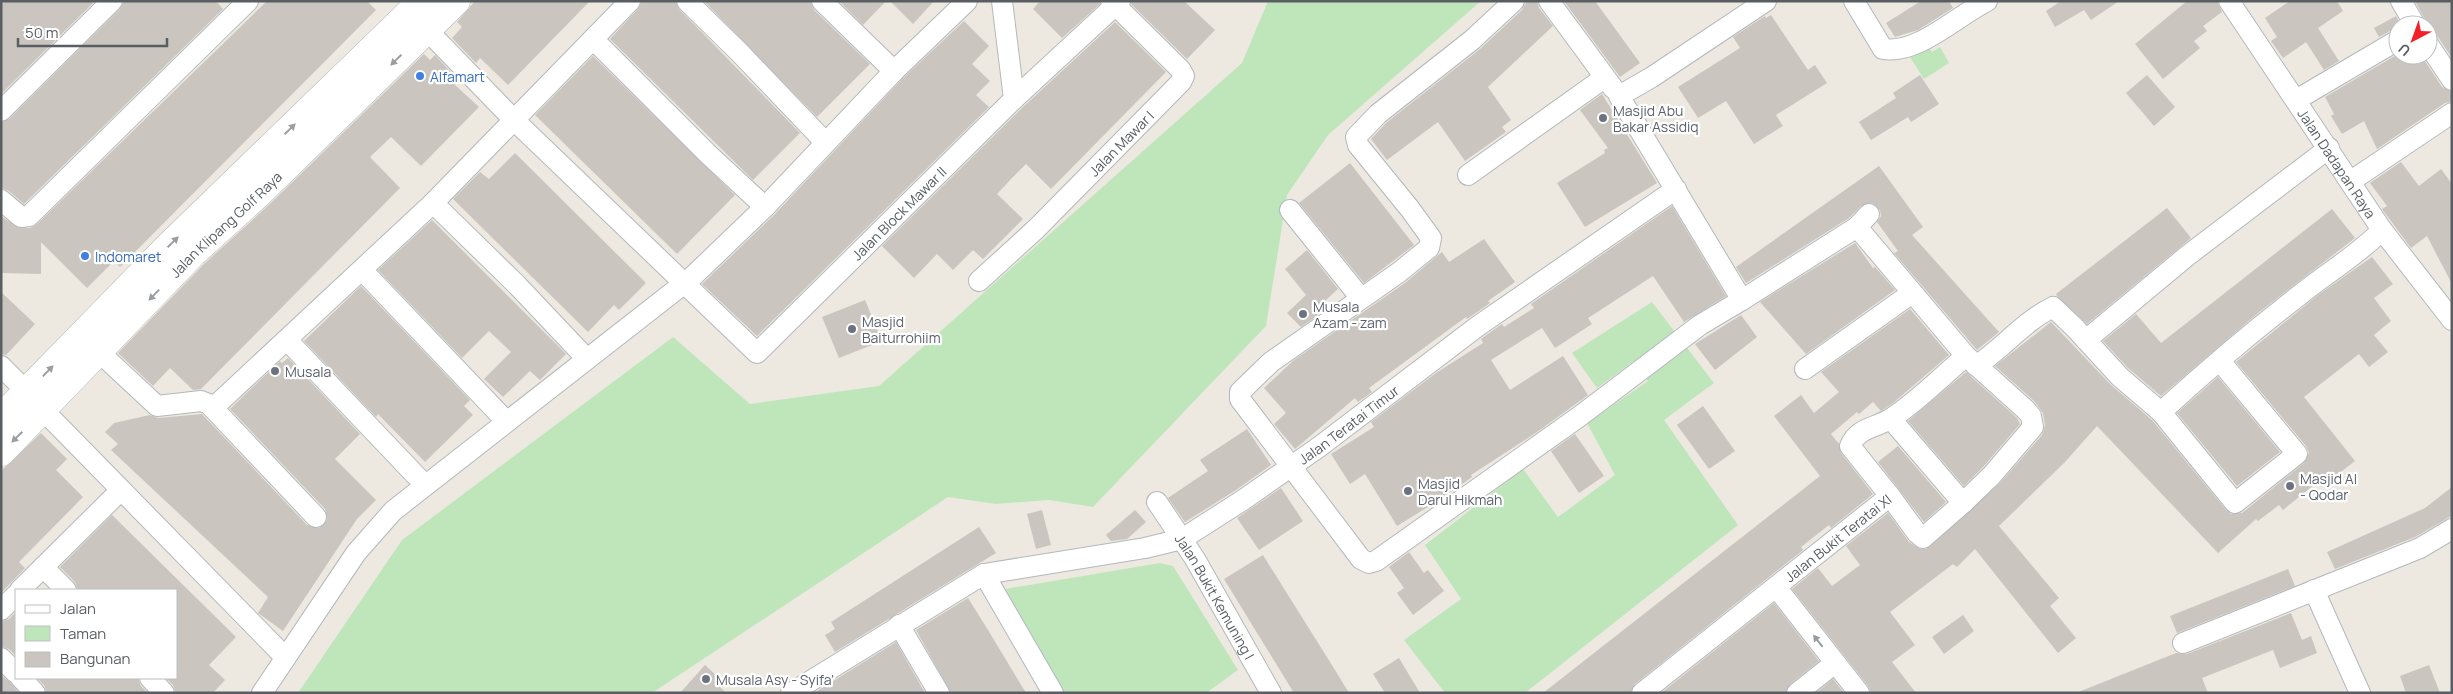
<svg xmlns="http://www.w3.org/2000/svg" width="2453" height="694" font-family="Manrope,sans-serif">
  <rect width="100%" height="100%" fill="#ede9e0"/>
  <g fill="#bfe6bb">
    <polygon points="1268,1 1481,1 1328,135 1287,195 1266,326 1093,507 1049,500 996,504 948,497 652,693 298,693 402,540 673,337 750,404 879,386 1242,63"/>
    <polygon points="1926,43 1932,52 1940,47 1949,63 1924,79 1908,54"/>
    <polygon points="1652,302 1714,383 1664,420 1738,525 1525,693 1445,693 1404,640 1461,599 1425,545 1523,469 1558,517 1615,475 1587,423 1648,381 1634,361 1597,388 1572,353"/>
    <polygon points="1160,563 1173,566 1238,670 1206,693 1061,693 1005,589"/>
  </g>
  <g fill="#cac5bf">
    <polygon points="1,1 95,1 1,94"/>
    <polygon points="124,1 216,1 223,9 24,204 9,191 1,188 1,123 9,119 120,9"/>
    <polygon points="267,1 367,1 376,10 120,267 114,261 87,288 41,242 41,274 1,273 1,216 18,228 30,228 37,224"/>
    <polygon points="475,1 590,1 508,85 480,58 476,63 452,38 462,27 457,22"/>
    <polygon points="642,1 675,1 679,9 800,133 753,180 610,39 638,9"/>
    <polygon points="704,1 810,1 814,10 870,64 817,117"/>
    <polygon points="839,1 886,1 863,25"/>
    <polygon points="890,1 934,1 913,24"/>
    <polygon points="1040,1 1099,1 1100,4 1062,38 1033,9"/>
    <polygon points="1132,1 1184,1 1215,30 1187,59 1131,4"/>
    <polygon points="1527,1 1537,1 1539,8 1553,26 1488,87 1511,120 1502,127 1506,132 1465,161 1438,122 1387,160 1371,139 1386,123 1480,49 1522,10"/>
    <polygon points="1564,1 1595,1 1640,63 1620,77"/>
    <polygon points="1921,1 1949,1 1953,8 1918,30 1895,37 1886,23"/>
    <polygon points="2061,1 2119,1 2091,20 2084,10 2055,27 2046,11"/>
    <polygon points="2187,1 2217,1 2222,12 2203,26 2207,31 2194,41 2200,48 2163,79 2135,44"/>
    <polygon points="2290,1 2337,1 2343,11 2318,28 2339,61 2324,70 2306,42 2283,58 2271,41 2277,37 2265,18"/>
    <polygon points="2415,1 2452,1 2452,58 2438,37 2428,32 2428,25"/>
    <polygon points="1771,15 1808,70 1815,65 1827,83 1776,115 1783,126 1754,144 1726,101 1698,118 1678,87 1740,48 1733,37 1765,16 1766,18"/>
    <polygon points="2396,16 2401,25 2379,37 2374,28"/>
    <polygon points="964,21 989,46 972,64 990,81 976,95 989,107 757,336 702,284 773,216 902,79"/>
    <polygon points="1115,22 1166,72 1051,189 1026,164 1012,178 997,194 1023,219 983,259 973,250 953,270 937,254 914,278 882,246 1022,108"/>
    <polygon points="424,54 430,60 435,55 459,81 455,85 479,107 421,166 391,137 370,157 400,188 201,389 193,390 170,368 153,386 118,353 204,264 270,204"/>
    <polygon points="2398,54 2421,55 2442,87 2452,92 2452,101 2445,103 2377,149 2364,121 2342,134 2331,116 2334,114 2325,97"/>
    <polygon points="593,56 735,195 677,254 535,115"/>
    <polygon points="1920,75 1939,104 1911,122 1908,117 1871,140 1859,122 1896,98 1893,93"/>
    <polygon points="2147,75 2175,107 2154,126 2126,93"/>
    <polygon points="1602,94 1657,183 1585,227 1557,183 1605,153 1604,150 1608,148 1580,110"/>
    <polygon points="515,153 646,283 619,310 614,305 588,332 453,199 480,172 489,179"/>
    <polygon points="2401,162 2419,186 2441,169 2452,184 2452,284 2427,236 2411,248 2382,209 2387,206 2370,183"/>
    <polygon points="1350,163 1414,245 1364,283 1299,203"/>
    <polygon points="1879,166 1923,227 1912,235 1999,332 1977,350 1894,253 1898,251 1877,222 1881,216 1880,210 1872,203 1861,206 1849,218 1746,283 1736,267"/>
    <polygon points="1672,206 1726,296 1684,322 1653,276 1588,318 1592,324 1555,348 1542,328 1491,360 1510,390 1563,356 1588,395 1537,432 1471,475 1472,477 1444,497 1397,526 1365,474 1350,484 1331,454 1374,427 1371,422 1436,373 1483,343 1481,339 1485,336 1502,324 1504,327 1534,308 1531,304"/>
    <polygon points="2167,208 2191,238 2087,324 2057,296 2056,294"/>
    <polygon points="2332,209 2355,238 2258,313 2161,396 2128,368 2103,341 2136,314 2161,343"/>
    <polygon points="432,220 566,354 540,380 530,371 503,397 484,379 511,352 489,331 462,358 378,270"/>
    <polygon points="1484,239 1515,282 1488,301 1490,303 1467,319 1466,317 1369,388 1372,392 1358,402 1355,398 1295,449 1274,424 1286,413 1264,388 1294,360 1405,283 1442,252 1449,262"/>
    <polygon points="1855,243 1873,268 1875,267 1895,290 1806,354 1760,302"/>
    <polygon points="1307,250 1338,289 1314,311 1318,315 1301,327 1287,313 1306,295 1285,269"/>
    <polygon points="2372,257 2393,284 2374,298 2391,321 2374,335 2388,352 2369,367 2359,354 2304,397 2355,461 2329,481 2325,476 2283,510 2279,505 2258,521 2256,519 2218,553 2097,426 2065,462 1999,526 2059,598 2050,606 2076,638 2058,653 1975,549 1957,567 1953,564 1890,612 1915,645 1892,662 1916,693 1871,693 1868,686 1792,589 1818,568 1832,586 1860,565 1846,546 1888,513 1909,542 1920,549 1926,549 2000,483 2042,435 2045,425 2043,413 2035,402 1995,366 2051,322 2111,385 2152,420 2226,510 2231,514 2242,513 2304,463 2309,453 2306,446 2236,362 2318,295"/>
    <polygon points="361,286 470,400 464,406 473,415 425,462 378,414 376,417 304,341"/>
    <polygon points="1,292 35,324 6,355 1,354"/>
    <polygon points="865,300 882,341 839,358 822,317"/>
    <polygon points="1910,309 1949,355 1893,403 1881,411 1873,402 1859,414 1857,412 1831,434 1839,444 1841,453 1873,494 1831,528 1829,525 1801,547 1803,550 1635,684 1630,693 1543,693 1820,476 1774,416 1801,395 1814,413 1839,392 1821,372"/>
    <polygon points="1741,315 1757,337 1715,370 1695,344"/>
    <polygon points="288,358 360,434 335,459 376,500 357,519 283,631 258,613 268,597 111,450 118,444 105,432 114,423 150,415 158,418 202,414 307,525 319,528 327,520 325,509 230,409 280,361 282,363"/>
    <polygon points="1966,372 2017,418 2020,424 1983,467 1964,486 1908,421"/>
    <polygon points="2218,377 2280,452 2237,486 2177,413"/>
    <polygon points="1703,406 1735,451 1709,469 1677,425"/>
    <polygon points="1247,429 1271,465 1236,490 1185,522 1168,498 1208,471 1200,460"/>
    <polygon points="41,433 67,459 56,470 83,497 19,562 25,568 1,593 1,471"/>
    <polygon points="1575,434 1604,476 1579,493 1551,451"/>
    <polygon points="1898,446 1946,502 1924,522 1878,462"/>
    <polygon points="2452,487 2452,515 2448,518 2415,537 2335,569 2327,552 2425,508"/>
    <polygon points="1281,488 1303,521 1259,550 1237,518"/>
    <polygon points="1042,510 1051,545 1036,549 1027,514"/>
    <polygon points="1135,510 1146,522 1127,539 1111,541 1106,535"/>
    <polygon points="112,515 236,637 209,665 225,680 213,693 176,693 173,685 166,678 176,678 176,590 78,590 75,582 60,567"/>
    <polygon points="979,527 996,553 835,652 825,635 835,629 831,622"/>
    <polygon points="1409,552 1424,573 1428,570 1444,591 1413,615 1397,593 1404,588 1389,567"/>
    <polygon points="1263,555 1335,670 1349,693 1294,693 1224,579"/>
    <polygon points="2288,569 2295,586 2177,633 2170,616"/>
    <polygon points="968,598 988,630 1026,693 951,693 916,630"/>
    <polygon points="1774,603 1819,661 1790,684 1785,693 1661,693"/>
    <polygon points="16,612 16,656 9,649 1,646 1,622 9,619"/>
    <polygon points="2291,613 2302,640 2311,636 2317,653 2280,668 2273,650 2202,678 2208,693 2076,693 2176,653 2187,654"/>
    <polygon points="1963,615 1974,631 1944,654 1932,637"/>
    <polygon points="896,642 925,693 814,693"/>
    <polygon points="1399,658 1420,693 1385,693 1373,674"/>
    <polygon points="705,665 721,680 717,684 726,693 680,693"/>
    <polygon points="2429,665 2440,693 2406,693 2400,676"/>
    <polygon points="1,675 11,683 19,693 1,693"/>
    <polygon points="37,678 138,678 141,686 148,693 47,693 44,685"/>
    <polygon points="1833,679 1844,693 1816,693"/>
  </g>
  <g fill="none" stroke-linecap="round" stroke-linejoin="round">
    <g stroke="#b3b8bc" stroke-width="22">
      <g id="minor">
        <polyline points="687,1 740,53 825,142"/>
        <polyline points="822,1 894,71"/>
        <polyline points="1002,1 1014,99"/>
        <polyline points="1514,1 1472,40 1378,114 1356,137 1358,145 1410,209 1431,238 1429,248 1398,273 1271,362 1240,392 1240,399 1361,559 1369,563 1376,561 1580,416 1700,325 1742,300 1619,96 1652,77 1766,1"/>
        <polyline points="1549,1 1613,88"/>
        <path d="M1854,1L1883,49C1917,55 1957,16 1987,1"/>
        <path id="s1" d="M2229,1L2382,230L2452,320"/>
        <polyline points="2401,1 2415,25"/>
        <path id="s2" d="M427,30L515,121L757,353L1014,99L1120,1"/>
        <polyline points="593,39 708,154 765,207"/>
        <polyline points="2428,44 2452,80"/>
        <polyline points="2296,100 2398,40"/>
        <polyline points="1,111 112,1"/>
        <polyline points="1468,175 1604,78"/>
        <polyline points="2351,181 2452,113"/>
        <polyline points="1,200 21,217 29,216 248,1"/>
        <polyline points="433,203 517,285 587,359"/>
        <polyline points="1290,210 1360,297"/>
        <polyline points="1857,227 1966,356 2026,410 2031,416 2033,427 1992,475 1963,503 1891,419"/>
        <polyline points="362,270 506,421"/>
        <path id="s3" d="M979,281L1036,229L1181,82L1184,76L1180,69L1111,1"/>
        <polyline points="1742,300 1857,227 1869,214"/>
        <polyline points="287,340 424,484"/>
        <polyline points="2086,340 2187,256 2329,148"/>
        <polyline points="99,352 157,406 201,401 209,404 316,517"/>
        <polyline points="1,366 27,392"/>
        <path d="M1976,366C2003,348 2023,322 2053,307L2075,328L2120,377L2161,412L2235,503L2297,454L2220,361"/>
        <polyline points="1805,369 1912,293"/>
        <polyline points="213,408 433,203 630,1"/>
        <polyline points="43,410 285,657"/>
        <path d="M2161,412C2206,371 2253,331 2301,294C2328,272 2358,255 2382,230"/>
        <polyline points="1890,496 1917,533 1923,538 1963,503"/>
        <path id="s4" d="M1157,502L1195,559L1271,693"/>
        <polyline points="43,567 66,590"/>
        <polyline points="984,574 1053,693"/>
        <polyline points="1776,587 1859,693"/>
        <polyline points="20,590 121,490"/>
        <polyline points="2314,590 2360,693"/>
        <polyline points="1,610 16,595"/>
        <polyline points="899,625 939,693"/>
        <polyline points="2183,643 2420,548 2452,529"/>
        <polyline points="1,658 16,673"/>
        <polyline points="21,678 35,693"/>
        <polyline points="150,678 164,693"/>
        <polyline points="262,693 356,553 393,511 691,278 765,207 894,71 967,1"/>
        <path id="s5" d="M791,693L984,574L1145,548L1182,539L1243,500L1319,447L1478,326L1676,189"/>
        <path id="s6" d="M1642,693L1890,496L1850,446C1857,428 1875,428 1890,419C1915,404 1943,375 1966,356"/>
        <polyline points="1797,693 1835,663"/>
      </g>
    </g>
    <g stroke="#b4b9be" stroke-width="29">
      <g id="secondary">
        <polyline points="1,418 168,247 422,1"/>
        <path id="s7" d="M1,452L193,253L259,193L456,1"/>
      </g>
    </g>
    <use href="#minor" stroke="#fff" stroke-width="20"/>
    <use href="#secondary" stroke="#fff" stroke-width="28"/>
  </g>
  <defs><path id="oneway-solid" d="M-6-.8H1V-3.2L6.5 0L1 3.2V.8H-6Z" transform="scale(1.25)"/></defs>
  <g fill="#9b9ea1">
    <use href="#oneway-solid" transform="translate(396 60) rotate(136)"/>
    <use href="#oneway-solid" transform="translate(290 129) rotate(-44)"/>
    <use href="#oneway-solid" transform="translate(173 242) rotate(-44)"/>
    <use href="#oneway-solid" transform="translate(154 295) rotate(134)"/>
    <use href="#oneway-solid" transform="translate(48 371) rotate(-46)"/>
    <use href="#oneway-solid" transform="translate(17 437) rotate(135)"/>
    <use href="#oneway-solid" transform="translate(1818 641) rotate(-128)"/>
  </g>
  <g fill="#3f7fe0" stroke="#fff" stroke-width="2">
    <circle cx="420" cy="76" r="5"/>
    <circle cx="85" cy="256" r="5"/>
  </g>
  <g fill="#6b7280" stroke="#fff" stroke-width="2">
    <circle cx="1603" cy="118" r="5"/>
    <circle cx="1303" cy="314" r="5"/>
    <circle cx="852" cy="329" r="5"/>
    <circle cx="275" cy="371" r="5"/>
    <circle cx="2290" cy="486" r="5"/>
    <circle cx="1408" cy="491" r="5"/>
    <circle cx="706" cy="679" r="5"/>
  </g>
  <g text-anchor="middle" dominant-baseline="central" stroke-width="4.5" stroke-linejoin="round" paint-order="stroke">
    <g font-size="14" fill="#366cbe" stroke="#fff" text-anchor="start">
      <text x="430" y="76">Alfamart</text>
      <text x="95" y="256">Indomaret</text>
    </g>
    <g font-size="14" fill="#5b616d" stroke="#fff" text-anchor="start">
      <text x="1613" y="110">Masjid Abu<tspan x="1613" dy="16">Bakar Assidiq</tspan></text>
      <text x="1313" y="306">Musala<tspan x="1313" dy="16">Azam - zam</tspan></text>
      <text x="862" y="321">Masjid<tspan x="862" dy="16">Baiturrohiim</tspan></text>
      <text x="285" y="371">Musala</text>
      <text x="2300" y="478">Masjid Al<tspan x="2300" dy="16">- Qodar</tspan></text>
      <text x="1418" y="483">Masjid<tspan x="1418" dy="16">Darul Hikmah</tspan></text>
      <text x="716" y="679">Musala Asy - Syifa'</text>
    </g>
    <g font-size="14" fill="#595e62" stroke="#fff">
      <text stroke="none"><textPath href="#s3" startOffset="198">Jalan Mawar I</textPath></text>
      <text stroke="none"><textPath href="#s1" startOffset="195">Jalan Dadapan Raya</textPath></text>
      <text stroke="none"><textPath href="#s2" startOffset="661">Jalan Block Mawar II</textPath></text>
      <text stroke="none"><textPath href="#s7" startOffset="320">Jalan Klipang Golf Raya</textPath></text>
      <text stroke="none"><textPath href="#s5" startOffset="630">Jalan Teratai Timur</textPath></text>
      <text stroke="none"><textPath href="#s6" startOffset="250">Jalan Bukit Teratai XI</textPath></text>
      <text stroke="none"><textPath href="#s4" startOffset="111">Jalan Bukit Kemuning I</textPath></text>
    </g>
  </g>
  <rect width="2453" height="694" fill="none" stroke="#595e62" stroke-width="5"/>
  <rect x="15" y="589" width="162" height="90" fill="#ffffff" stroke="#bdbfc0"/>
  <rect x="25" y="605" width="25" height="8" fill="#ffffff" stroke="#bdbfc0"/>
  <text x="60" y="614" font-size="15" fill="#595e62">Jalan</text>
  <rect x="25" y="626" width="25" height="15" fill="#bfe6bb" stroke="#bdbfc0"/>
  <text x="60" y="639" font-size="15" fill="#595e62">Taman</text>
  <rect x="25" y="652" width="25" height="15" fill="#cac5bf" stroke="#bdbfc0"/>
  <text x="60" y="664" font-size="15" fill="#595e62">Bangunan</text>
  <g transform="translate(2413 40) rotate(221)"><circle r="24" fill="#ffffff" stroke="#bdbfc0"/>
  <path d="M0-4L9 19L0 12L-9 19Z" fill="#f22129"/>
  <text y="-8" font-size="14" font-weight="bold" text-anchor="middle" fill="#595e62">U</text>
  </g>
  <path d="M18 38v8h149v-8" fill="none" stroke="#595e62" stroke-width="2.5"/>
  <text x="25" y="38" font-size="15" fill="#595e62" stroke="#ffffff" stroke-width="4" paint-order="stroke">50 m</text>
</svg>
